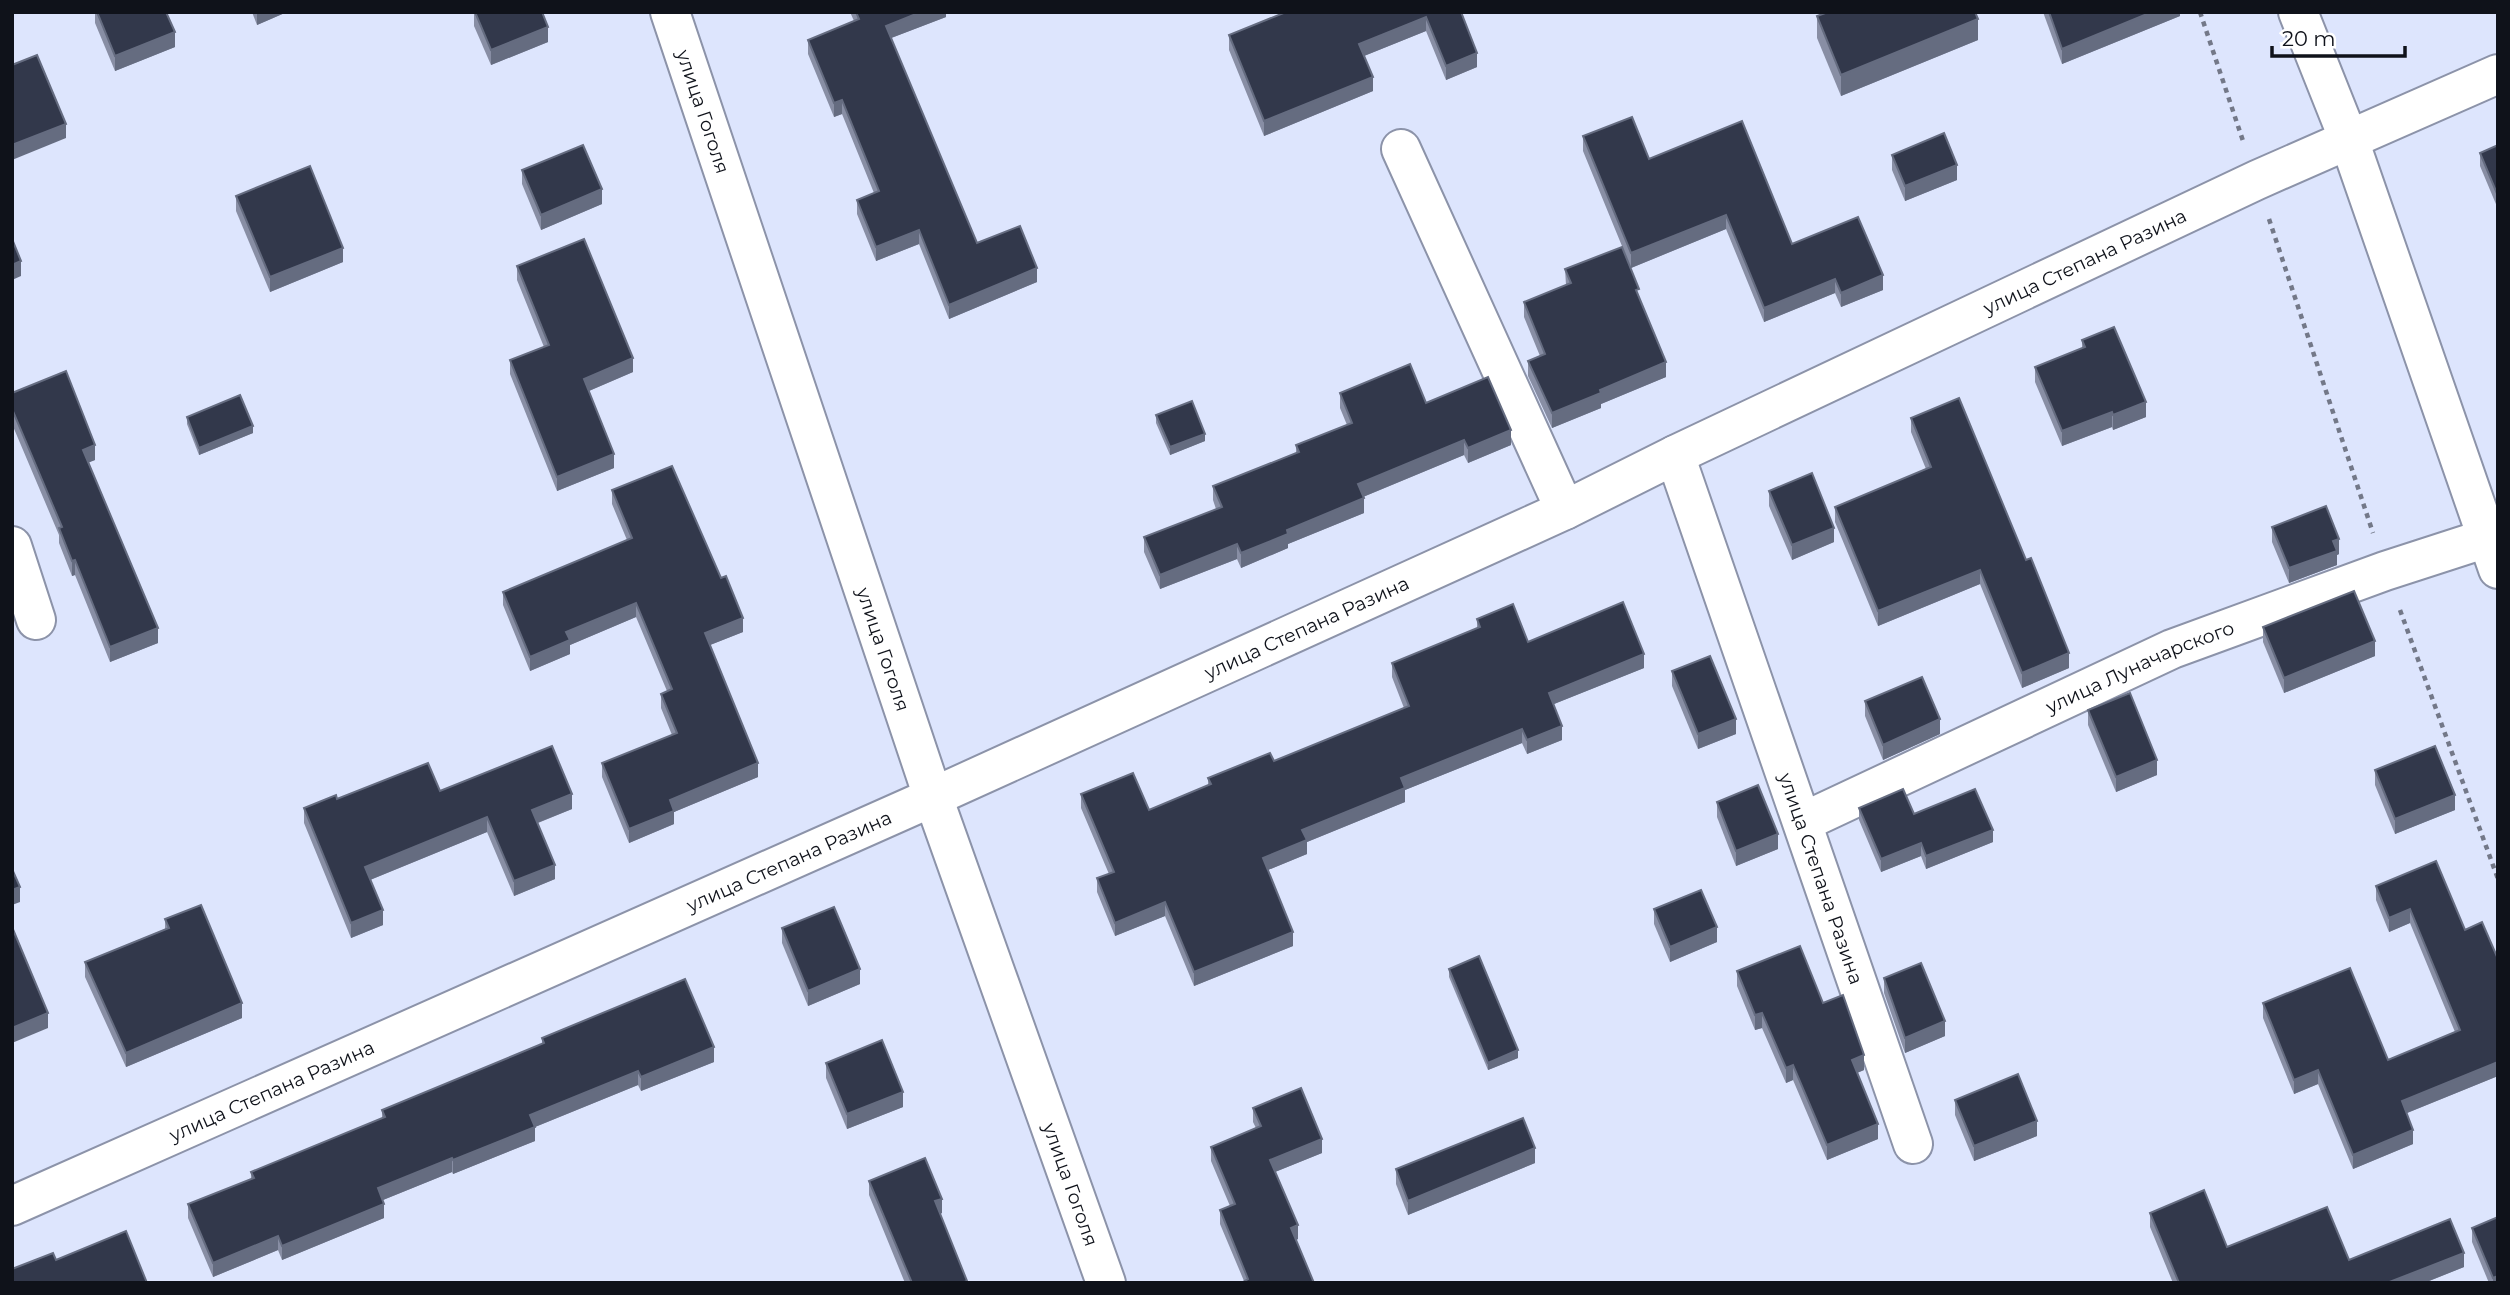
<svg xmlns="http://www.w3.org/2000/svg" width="2510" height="1295" font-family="Montserrat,sans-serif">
  <rect width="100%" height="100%" fill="#dde5fd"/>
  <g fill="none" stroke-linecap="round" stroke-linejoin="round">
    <g stroke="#8c93a9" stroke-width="42">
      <g id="street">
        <path id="s1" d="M670,12L933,797L1106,1283"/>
        <polyline points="1401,149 1565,510"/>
        <path id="s2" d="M1675,455L1913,1144"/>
        <polyline points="12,546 36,620"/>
        <path id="s3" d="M1803,822L2172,649L2385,571L2487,538"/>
        <path id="s4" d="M12,1206L933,797L1565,510L1675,455L2257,180L2498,74"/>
      </g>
    </g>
    <g stroke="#8c93a9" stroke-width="42">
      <polyline id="secondary" points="2298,12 2349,140 2498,569"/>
    </g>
    <g stroke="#737888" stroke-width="4.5" stroke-dasharray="5 5" stroke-linecap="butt">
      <polyline points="2200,12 2243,141"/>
      <polyline points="2269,219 2373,533"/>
      <polyline points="2400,610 2498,879"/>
    </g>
    <use href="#street" stroke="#fff" stroke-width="38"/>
    <use href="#secondary" stroke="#fff" stroke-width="38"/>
  </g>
  <g fill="#888ea4">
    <polygon points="95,12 166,12 175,47 115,71 95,23"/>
    <polygon points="252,12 287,12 257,25"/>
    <polygon points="474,12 548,42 491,65 474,26"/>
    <polygon points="850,12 946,12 946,17 891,38 977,243 1037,282 949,319 919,244 876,261 857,214 857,200 874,193 842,114 834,117 808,54 808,40 854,21"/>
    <polygon points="1461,12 1477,67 1446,80 1426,31 1364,56 1373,91 1264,136 1229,50 1229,35"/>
    <polygon points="2043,12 2180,12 2180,16 2062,64"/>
    <polygon points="1817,16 1978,40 1841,96 1817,38"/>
    <polygon points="1583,136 1649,159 1792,244 1883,290 1841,307 1835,293 1764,322 1726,229 1631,268 1583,151"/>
    <polygon points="2498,145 2498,209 2480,166 2480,153"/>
    <polygon points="1892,155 1957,180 1905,201 1892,170"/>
    <polygon points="522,170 602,204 541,230 522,184"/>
    <polygon points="236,196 343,262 270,292 236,211"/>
    <polygon points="517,266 633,372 589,391 614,468 557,491 510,374 510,360 544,347 517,280"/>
    <polygon points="1565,269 1639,298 1666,377 1601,404 1601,408 1552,428 1528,376 1528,361 1540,356 1524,317 1524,302 1566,285"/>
    <polygon points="2082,340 2146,417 2113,430 2112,427 2062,446 2035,382 2035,367 2082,348"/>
    <polygon points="12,393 95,460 88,462 158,643 110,662 75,575 72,576 59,543 59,535 12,424"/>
    <polygon points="1340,393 1426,403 1511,445 1468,463 1464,455 1363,497 1364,513 1288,544 1288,548 1241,568 1237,559 1160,589 1144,552 1144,537 1216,509 1213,500 1213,486 1296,453 1296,445 1347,425 1340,408"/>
    <polygon points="1156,415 1205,441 1170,455 1156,423"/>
    <polygon points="187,417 253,433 199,455 187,424"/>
    <polygon points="1911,418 2069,668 2022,688 1980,584 1878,626 1835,522 1835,507 1926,469 1911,432"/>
    <polygon points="612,490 743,632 710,645 758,777 674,812 674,824 629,843 602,777 602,763 672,735 661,708 661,694 667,691 636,617 570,645 570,654 530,671 503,605 503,592 627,540 612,504"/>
    <polygon points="1769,491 1834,542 1792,560 1769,506"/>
    <polygon points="2272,527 2339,554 2337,555 2337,565 2289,583 2272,542"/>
    <polygon points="1477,619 1528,642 1644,668 1554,704 1562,740 1527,754 1522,743 1405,790 1405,802 1307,842 1307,854 1268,870 1293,946 1194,986 1165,916 1115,936 1097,892 1097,878 1109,874 1081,808 1081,794 1149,810 1208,785 1208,778 1274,761 1404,708 1392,677 1392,663 1477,628"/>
    <polygon points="2263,627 2375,656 2284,693 2263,642"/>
    <polygon points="1672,671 1736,734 1698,749 1672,686"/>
    <polygon points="1865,701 1940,734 1883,760 1865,716"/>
    <polygon points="2088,710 2157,775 2116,792 2088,725"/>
    <polygon points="2375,770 2455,810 2395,834 2375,785"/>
    <polygon points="440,791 572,809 538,823 555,879 514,896 487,832 370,880 383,925 351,938 304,823 304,808 337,799"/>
    <polygon points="1717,802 1778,849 1736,866 1717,817"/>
    <polygon points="1859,808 1914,814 1993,842 1926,869 1921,856 1881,872 1859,820"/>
    <polygon points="2376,886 2465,930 2498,959 2498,1076 2407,1113 2413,1144 2353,1169 2318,1084 2294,1094 2263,1018 2263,1003 2388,1060 2455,1032 2410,923 2389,932 2376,900"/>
    <polygon points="1654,909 1717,942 1670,962 1654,924"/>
    <polygon points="165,919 242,1018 126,1067 85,977 85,962 165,929"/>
    <polygon points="782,928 860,984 808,1006 782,943"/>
    <polygon points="1449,969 1518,1058 1488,1070 1449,977"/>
    <polygon points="1737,971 1823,1003 1864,1070 1857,1073 1878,1139 1827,1160 1793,1080 1786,1083 1762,1028 1755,1030 1737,986"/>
    <polygon points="1884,978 1945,1036 1905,1053 1884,993"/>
    <polygon points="542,1038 714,1062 641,1091 638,1085 535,1127 535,1141 453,1174 452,1172 383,1200 384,1218 282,1260 278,1250 213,1277 188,1218 188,1204 251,1179 251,1172 382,1119 382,1110 542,1044"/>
    <polygon points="826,1063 903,1107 847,1129 826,1078"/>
    <polygon points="1955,1100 2037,1136 1974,1161 1955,1115"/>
    <polygon points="1253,1108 1322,1153 1275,1172 1298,1239 1296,1240 1314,1283 1244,1281 1220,1224 1220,1210 1230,1206 1211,1161 1211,1147 1256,1128 1253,1122"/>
    <polygon points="1535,1163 1408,1215 1396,1184 1396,1169"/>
    <polygon points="869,1181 942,1213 940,1214 967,1283 905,1283 869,1195"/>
    <polygon points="2150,1213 2227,1247 2349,1260 2464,1267 2424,1283 2173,1283 2150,1227"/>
    <polygon points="2472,1228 2498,1283 2489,1283 2472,1242"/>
  </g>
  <g fill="#656c80">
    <polygon points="257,12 287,12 257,25"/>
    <polygon points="921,12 946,12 946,17 886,40 886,26"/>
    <polygon points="2152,12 2180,12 2180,16 2062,64 2062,49"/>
    <polygon points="1426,17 1426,31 1359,58 1359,44"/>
    <polygon points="1978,19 1978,40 1841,96 1841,75"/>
    <polygon points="548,27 548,42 491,65 491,50"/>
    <polygon points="175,32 175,47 115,71 115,56"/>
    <polygon points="1477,53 1477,67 1446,80 1446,66"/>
    <polygon points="1373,77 1373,91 1264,136 1264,121"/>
    <polygon points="842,100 842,114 834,117 834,103"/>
    <polygon points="66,124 66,138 12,160 12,145"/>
    <polygon points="1957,165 1957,180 1905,201 1905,186"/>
    <polygon points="602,189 602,204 541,230 541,215"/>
    <polygon points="1726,215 1726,229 1631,268 1631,253"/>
    <polygon points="919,230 919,244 876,261 876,247"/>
    <polygon points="343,248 343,262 270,292 270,277"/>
    <polygon points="21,261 21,276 12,280 12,265"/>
    <polygon points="1037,268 1037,282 949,319 949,305"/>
    <polygon points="1883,275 1883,290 1841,307 1841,293"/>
    <polygon points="1835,279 1835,293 1764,322 1764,308"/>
    <polygon points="633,358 633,372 584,393 584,379"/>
    <polygon points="1666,362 1666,377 1601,404 1601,408 1552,428 1552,413 1600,390"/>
    <polygon points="2146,402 2146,417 2113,430 2113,415"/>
    <polygon points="2112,412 2112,427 2062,446 2062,431"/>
    <polygon points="253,426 253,433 199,455 199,448"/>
    <polygon points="1511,430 1511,445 1468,463 1468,448"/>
    <polygon points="1205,434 1205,441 1170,455 1170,447"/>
    <polygon points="1464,440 1464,455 1358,499 1358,484"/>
    <polygon points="95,445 95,460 83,465 83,450"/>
    <polygon points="614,454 614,468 557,491 557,477"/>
    <polygon points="1364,498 1364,513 1288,544 1288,548 1241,568 1241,553 1287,530"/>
    <polygon points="1834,528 1834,542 1792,560 1792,545"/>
    <polygon points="2339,539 2339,554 2337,555 2337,565 2289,583 2289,568 2333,541"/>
    <polygon points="1237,544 1237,559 1160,589 1160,575"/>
    <polygon points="75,560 75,575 72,576 72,561"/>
    <polygon points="1980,570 1980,584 1878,626 1878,611"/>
    <polygon points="636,603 636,617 570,645 570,654 530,671 530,657 566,632"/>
    <polygon points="743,618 743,632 705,647 705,633"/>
    <polygon points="158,628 158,643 110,662 110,647"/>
    <polygon points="2375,641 2375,656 2284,693 2284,678"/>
    <polygon points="2069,653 2069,668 2022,688 2022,673"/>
    <polygon points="1644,654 1644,668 1549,706 1549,693"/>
    <polygon points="1736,719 1736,734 1698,749 1698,734"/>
    <polygon points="1940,719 1940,734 1883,760 1883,745"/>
    <polygon points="1562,726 1562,740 1527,754 1527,740"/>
    <polygon points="1522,729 1522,743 1405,790 1405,802 1307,842 1307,854 1263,872 1263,858 1302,830 1401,778"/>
    <polygon points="2157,760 2157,775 2116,792 2116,777"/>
    <polygon points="758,763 758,777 674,812 674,824 629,843 629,829 670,800"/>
    <polygon points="572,794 572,809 532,825 532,810"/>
    <polygon points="2455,795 2455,810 2395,834 2395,819"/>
    <polygon points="487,817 487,832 365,882 365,867"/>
    <polygon points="1993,830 1993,842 1926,869 1926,856"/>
    <polygon points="1778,834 1778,849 1736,866 1736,851"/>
    <polygon points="1921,843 1921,856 1881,872 1881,859"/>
    <polygon points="555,865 555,879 514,896 514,881"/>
    <polygon points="20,887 20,902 12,905 12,890"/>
    <polygon points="1165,902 1165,916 1115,936 1115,923"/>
    <polygon points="2410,909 2410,923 2389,932 2389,918"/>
    <polygon points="383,910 383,925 351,938 351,923"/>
    <polygon points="1717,927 1717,942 1670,962 1670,947"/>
    <polygon points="1293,932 1293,946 1194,986 1194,972"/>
    <polygon points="860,969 860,984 808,1006 808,991"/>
    <polygon points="242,1003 242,1018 126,1067 126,1053"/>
    <polygon points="48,1013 48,1028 12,1043 12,1028"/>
    <polygon points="1762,1013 1762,1028 1755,1030 1755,1015"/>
    <polygon points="1945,1021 1945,1036 1905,1053 1905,1038"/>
    <polygon points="714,1047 714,1062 641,1091 641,1077"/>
    <polygon points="1518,1050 1518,1058 1488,1070 1488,1063"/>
    <polygon points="1864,1055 1864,1070 1852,1075 1852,1060"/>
    <polygon points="2498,1062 2498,1076 2402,1115 2402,1101"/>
    <polygon points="1793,1065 1793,1080 1786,1083 1786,1068"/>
    <polygon points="2318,1070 2318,1084 2294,1094 2294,1080"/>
    <polygon points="638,1071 638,1085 530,1129 530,1115"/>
    <polygon points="903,1092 903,1107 847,1129 847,1114"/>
    <polygon points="2037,1121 2037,1136 1974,1161 1974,1146"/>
    <polygon points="1878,1124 1878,1139 1827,1160 1827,1145"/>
    <polygon points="535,1127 535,1141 453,1174 453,1160"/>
    <polygon points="2413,1130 2413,1144 2353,1169 2353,1155"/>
    <polygon points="1322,1139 1322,1153 1270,1174 1270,1160"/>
    <polygon points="1535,1148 1535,1163 1408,1215 1408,1201"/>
    <polygon points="452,1158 452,1172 378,1202 378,1188"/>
    <polygon points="942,1199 942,1213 935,1216 935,1201"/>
    <polygon points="384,1204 384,1218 282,1260 282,1246"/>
    <polygon points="1298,1225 1298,1239 1291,1242 1291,1228"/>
    <polygon points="278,1236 278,1250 213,1277 213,1263"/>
    <polygon points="2464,1253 2464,1267 2424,1283 2387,1283"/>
    <polygon points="2498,1276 2498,1283 2493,1283 2493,1278"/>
  </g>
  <g fill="#32384b" stroke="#656c80" stroke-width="2">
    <polygon points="97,12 166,12 175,32 115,56"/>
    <polygon points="475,12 542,12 548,27 491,50"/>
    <polygon points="856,12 921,12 886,26 977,243 1020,226 1037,268 949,305 919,230 876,247 857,200 879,191 842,100 834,103 808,40 859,19"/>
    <polygon points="1286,12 1461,12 1477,53 1446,66 1426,17 1359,44 1373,77 1264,121 1229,35"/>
    <polygon points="1828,12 1975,12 1978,19 1841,75 1817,16"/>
    <polygon points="2049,12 2152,12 2062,49"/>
    <polygon points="37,55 66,124 12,145 12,65"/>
    <polygon points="1632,117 1649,159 1742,121 1792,244 1858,217 1883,275 1841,293 1835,279 1764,308 1726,215 1631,253 1583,136"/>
    <polygon points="1944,133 1957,165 1905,186 1892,155"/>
    <polygon points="583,145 602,189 541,215 522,170"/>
    <polygon points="2498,145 2498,196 2480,153"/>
    <polygon points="310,166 343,248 270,277 236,196"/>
    <polygon points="12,239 21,261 12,265"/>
    <polygon points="584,239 633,358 584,379 614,454 557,477 510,360 549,345 517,266"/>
    <polygon points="1622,247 1639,289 1636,290 1666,362 1600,390 1601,393 1552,413 1528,361 1545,354 1524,302 1571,283 1565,269"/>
    <polygon points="2114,327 2146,402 2113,415 2112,412 2062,431 2035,367 2085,347 2082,340"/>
    <polygon points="1410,364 1426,403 1488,377 1511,430 1468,448 1464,440 1358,484 1364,498 1287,530 1288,534 1241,553 1237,544 1160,575 1144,537 1222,507 1213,486 1299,452 1296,445 1352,423 1340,393"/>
    <polygon points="66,371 95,445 83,450 158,628 110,647 75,560 72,561 59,528 62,527 12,409 12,393"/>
    <polygon points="240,395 253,426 199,448 187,417"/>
    <polygon points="1959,398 2026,560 2031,558 2069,653 2022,673 1980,570 1878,611 1835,507 1931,467 1911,418"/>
    <polygon points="1192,401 1205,434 1170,447 1156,415"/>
    <polygon points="672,466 721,578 726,576 743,618 705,633 758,763 670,800 674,811 629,829 602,763 677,733 661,694 672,689 636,603 566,632 570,640 530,657 503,592 632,538 612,490"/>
    <polygon points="1812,473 1834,528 1792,545 1769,491"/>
    <polygon points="2326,506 2339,539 2333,541 2337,551 2289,568 2272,527"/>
    <polygon points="2354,591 2375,641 2284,678 2263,627"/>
    <polygon points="1623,602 1644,654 1549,693 1562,726 1527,740 1522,729 1401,778 1405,788 1302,830 1307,840 1263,858 1293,932 1194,972 1165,902 1115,923 1097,878 1114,872 1081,794 1133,773 1149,810 1211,784 1208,778 1270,753 1274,761 1409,706 1392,663 1480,627 1477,619 1513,604 1528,642"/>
    <polygon points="1710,656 1736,719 1698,734 1672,671"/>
    <polygon points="1922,677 1940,719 1883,745 1865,701"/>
    <polygon points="2130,693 2157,760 2116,777 2088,710"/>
    <polygon points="552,746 572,794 532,810 555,865 514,881 487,817 365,867 383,910 351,923 304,808 336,795 337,799 428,763 440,791"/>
    <polygon points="2435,746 2455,795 2395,819 2375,770"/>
    <polygon points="1758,785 1778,834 1736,851 1717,802"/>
    <polygon points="1903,789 1914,814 1975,789 1993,830 1926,856 1921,843 1881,859 1859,808"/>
    <polygon points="2436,861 2465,930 2482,922 2498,959 2498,1062 2402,1101 2413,1130 2353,1155 2318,1070 2294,1080 2263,1003 2350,968 2388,1060 2460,1030 2410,909 2389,918 2376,886"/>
    <polygon points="12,869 20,887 12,890"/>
    <polygon points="1701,890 1717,927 1670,947 1654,909"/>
    <polygon points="201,905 242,1003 126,1053 85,962 169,928 165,919"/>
    <polygon points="834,907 860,969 808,991 782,928"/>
    <polygon points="12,927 48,1013 12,1028"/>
    <polygon points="1800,946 1823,1003 1843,995 1864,1055 1852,1060 1878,1124 1827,1145 1793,1065 1786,1068 1762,1013 1755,1015 1737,971"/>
    <polygon points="1479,956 1518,1050 1488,1063 1449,969"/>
    <polygon points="1921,963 1945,1021 1905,1038 1884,978"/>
    <polygon points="685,979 714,1047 641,1077 638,1071 530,1115 535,1127 453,1160 452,1158 378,1188 384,1204 282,1246 278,1236 213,1263 188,1204 254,1178 251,1172 385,1117 382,1110 544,1043 542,1038"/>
    <polygon points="882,1040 903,1092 847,1114 826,1063"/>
    <polygon points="2018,1074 2037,1121 1974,1146 1955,1100"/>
    <polygon points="1301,1088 1322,1139 1270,1160 1298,1225 1291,1228 1314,1283 1243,1283 1243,1282 1248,1279 1220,1210 1235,1204 1211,1147 1261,1126 1253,1108"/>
    <polygon points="1523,1118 1535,1148 1408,1201 1396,1169"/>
    <polygon points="925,1158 942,1199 935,1201 967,1281 962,1283 912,1283 869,1181"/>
    <polygon points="2204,1190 2227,1247 2327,1207 2349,1260 2450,1219 2464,1253 2387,1283 2179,1283 2150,1213"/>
    <polygon points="2498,1217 2498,1276 2493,1278 2472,1228"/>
    <polygon points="126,1231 147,1283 12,1283 12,1269 53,1253 56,1260"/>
  </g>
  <g text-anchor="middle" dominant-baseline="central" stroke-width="7" stroke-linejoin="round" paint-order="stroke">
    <g font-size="19" fill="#0f121a" stroke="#fff">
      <text stroke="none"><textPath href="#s1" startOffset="105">улица Гоголя</textPath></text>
      <text stroke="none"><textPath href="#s4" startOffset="2278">улица Степана Разина</textPath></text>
      <text stroke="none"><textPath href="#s4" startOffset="1418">улица Степана Разина</textPath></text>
      <text stroke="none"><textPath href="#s1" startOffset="672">улица Гоголя</textPath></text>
      <text stroke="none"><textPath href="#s3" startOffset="371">улица Луначарского</textPath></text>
      <text stroke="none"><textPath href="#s4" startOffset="850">улица Степана Разина</textPath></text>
      <text stroke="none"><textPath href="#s2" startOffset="448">улица Степана Разина</textPath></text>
      <text stroke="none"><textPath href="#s4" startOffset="284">улица Степана Разина</textPath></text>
      <text stroke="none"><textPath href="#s1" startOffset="1239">улица Гоголя</textPath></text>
    </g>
  </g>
  <rect width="2510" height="1295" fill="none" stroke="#0f121a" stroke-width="28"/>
  <path d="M2272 46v10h133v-10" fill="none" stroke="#0f121a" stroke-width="3.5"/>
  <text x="2282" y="46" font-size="21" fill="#0f121a" stroke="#ffffff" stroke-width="5" paint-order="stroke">20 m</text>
</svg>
